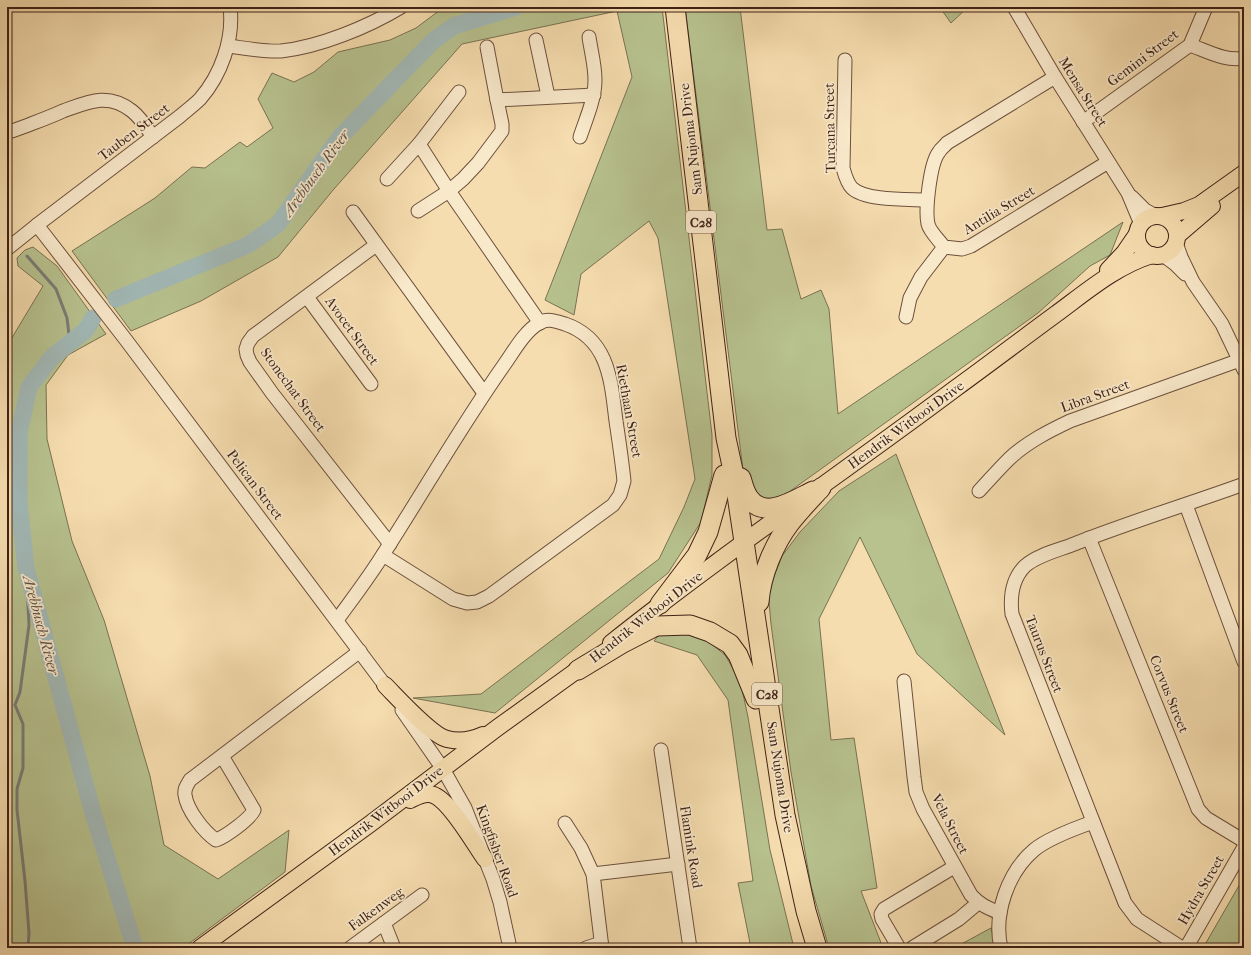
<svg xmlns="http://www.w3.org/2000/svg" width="1251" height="955" font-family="'IM FELL French Canon',serif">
  <rect width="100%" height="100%" fill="#f6ddaf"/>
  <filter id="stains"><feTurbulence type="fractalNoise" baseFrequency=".005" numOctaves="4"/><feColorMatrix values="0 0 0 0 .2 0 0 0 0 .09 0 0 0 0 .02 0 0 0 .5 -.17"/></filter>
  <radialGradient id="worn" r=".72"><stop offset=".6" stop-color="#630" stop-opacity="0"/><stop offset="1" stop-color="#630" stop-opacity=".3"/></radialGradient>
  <g fill="#b7c28f" stroke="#7a7252">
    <polygon points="444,7 662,7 712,435 712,475 701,522 668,573 495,713 413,698 481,694 659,559 684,507 695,479 658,238 649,221 581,274 574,315 545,300 632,77 617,11 462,44 334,189 278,257 201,301 131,331 72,251 155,198 192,167 205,168 240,142 247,147 273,128 258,99 272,73 294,82 314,72 338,52 390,40 416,28"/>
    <path d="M685,7H740L767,230L782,229L801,299L821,290L829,309L838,414L1123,222L1110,255L1090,266L1038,313L782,497C778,498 773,500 769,500C754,499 748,481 743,470Z"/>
    <polygon points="941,7 968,7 951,23 941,9"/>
    <polygon points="33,247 57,266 106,334 68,355 46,385 47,439 72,541 104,620 150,776 164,845 218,879 289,830 285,872 183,948 7,948 7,346 43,286 18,266 17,258 25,250"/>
    <polygon points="896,454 1005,735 917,654 860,537 819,619 831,740 854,738 877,888 861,891 883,948 829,948 811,886 791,772 771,624 768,591 782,556 800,532 839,491"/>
    <polygon points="682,632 704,638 725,655 740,680 748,717 770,850 794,948 751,948 738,883 753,881 728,700 697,655 654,641 660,633"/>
    <polygon points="1244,877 1244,948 1203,948"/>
    <polygon points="991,928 997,948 954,948"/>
  </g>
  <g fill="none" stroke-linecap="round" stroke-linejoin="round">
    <g stroke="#7a7c77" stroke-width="3">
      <polyline points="27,256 56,289 67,318 70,343"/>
      <polyline points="7,442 19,433"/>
      <polyline points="26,568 29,625 20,692 15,705 23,724 23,768 17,789 17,810 25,881 29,933 28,948"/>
    </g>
    <g stroke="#a2b9b7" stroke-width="17">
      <polyline points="116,299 248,245 278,224 339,138 433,41 454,26 516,7"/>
      <polyline points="93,318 86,330 52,357 29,387 19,433 19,503 26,568 93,813 135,948"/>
    </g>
    <g stroke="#6c503c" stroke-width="15">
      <g id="minor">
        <polyline points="1014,7 1055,77 1128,193 1141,224"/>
        <polyline points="536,40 548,96"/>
        <path d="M1190,45C1207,51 1226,62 1244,58"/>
        <path d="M228,46C244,48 266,52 281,51C319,47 368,27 401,7"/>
        <path d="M845,60L843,168C845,175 847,183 852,188C865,201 909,199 927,200"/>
        <path d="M1055,77L947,143C945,146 941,148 939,152C930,163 925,210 928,224C930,232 939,240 944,247L962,249L971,246L1108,162"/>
        <polyline points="497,100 594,95"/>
        <polyline points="1083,122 1190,45 1206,7"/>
        <path d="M7,131H12L23,127C36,122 50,117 63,111C88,102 108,92 132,111C141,118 147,128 153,137"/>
        <path d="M580,137C586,119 595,99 595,80C595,65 591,51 589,37"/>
        <polyline points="419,144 449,191 540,323"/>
        <polyline points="387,179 419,144 459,92"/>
        <polyline points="1132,197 1145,210 1156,216"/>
        <polyline points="418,211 449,191 463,179 478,163 502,131 502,124 497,100 487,47"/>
        <polyline points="353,212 484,393"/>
        <polyline points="37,225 126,340 390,692"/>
        <polyline points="1176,243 1181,257 1193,282 1222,324 1244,370"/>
        <polyline points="376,245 253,336 248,343 246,349 247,355 250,362 272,393 390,544"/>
        <path d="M7,249L37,225L179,117C186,111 194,105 200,99C221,75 234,39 230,7"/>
        <polyline points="1163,255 1175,264 1185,274"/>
        <polyline points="307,297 371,384"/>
        <polyline points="906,317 910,298 921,277 944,247"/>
        <path d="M979,491C989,480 999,469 1009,459C1027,442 1049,431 1070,421L1240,360"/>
        <polyline points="1186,505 1244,662"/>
        <polyline points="1089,538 1198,809 1206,818 1244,841"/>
        <path d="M337,620C353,598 370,576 384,553C424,491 461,426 504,365C514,351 524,332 539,323C548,318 555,321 565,324C609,339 611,381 616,421C619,441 622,461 624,481L620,495L613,505L489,596L477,602L467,603L453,599L383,555"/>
        <path d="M904,681L914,777L916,792L923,809L971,895C980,905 988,908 1000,913"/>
        <polyline points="402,710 443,769 465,808 493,879 500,902 510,948"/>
        <polyline points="661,750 690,948"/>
        <path d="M222,756L254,810C250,819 225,837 216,840C204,832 187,810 185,795C184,789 187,785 190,780L360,651"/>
        <polyline points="565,823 581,848 593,874 602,948"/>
        <polyline points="593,874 678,864"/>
        <polyline points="384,923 394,948"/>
        <polyline points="350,948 422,895"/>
        <polyline points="586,948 601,943"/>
        <polyline points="899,948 882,919 881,914 884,909 954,867"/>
        <polyline points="912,948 959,919 978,903"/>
        <path d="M1001,948C993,914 1008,872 1034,850C1047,839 1076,828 1093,822"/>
        <path d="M1182,948L1137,919L1125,903L1012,614C1010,597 1012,579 1025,566C1036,556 1055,551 1069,546C1126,523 1186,505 1244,484"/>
        <polyline points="1186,948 1244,847"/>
      </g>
    </g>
    <g stroke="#3e2116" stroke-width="18">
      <g id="major">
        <circle cx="1157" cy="236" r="20"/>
        <polyline points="1162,216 1184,211 1199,205 1244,173"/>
        <polyline points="1177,236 1212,206"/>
        <polyline points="1108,270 1124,253 1137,234"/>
        <path d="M611,643C723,554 841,474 956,388C989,364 1022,339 1056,314C1086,292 1116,266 1152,255"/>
        <path d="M385,685C397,697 431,735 447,739C459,742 472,740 483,735"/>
        <path d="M410,800C416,797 422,793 430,794C448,796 474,844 485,859"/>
        <polyline points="200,948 370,824 497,728 587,663"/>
      </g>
    </g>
    <g stroke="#3e2116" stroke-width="21">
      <g id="highway">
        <polyline points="675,7 726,438 734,475 785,815 806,911 817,948"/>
        <path d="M741,478C743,485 745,493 749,498C764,521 796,499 813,491"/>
        <path d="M759,602C761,575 774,544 790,523C800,510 811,499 821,488"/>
        <polyline points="660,604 697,555 708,532 724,475"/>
        <polyline points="578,670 621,644 652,628 657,626 690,625 710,632 730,644 738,655 756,699"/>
      </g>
    </g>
    <use href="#minor" stroke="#f9e9cb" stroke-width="13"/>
    <use href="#major" stroke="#f6ddaf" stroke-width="16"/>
    <use href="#highway" stroke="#f6ddaf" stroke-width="19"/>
  </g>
  <g text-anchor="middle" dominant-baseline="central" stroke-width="3.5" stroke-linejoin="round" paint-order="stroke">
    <g fill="#f9e9cb" stroke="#765d4c" stroke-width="1">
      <rect x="686" y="211" width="30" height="22" rx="3"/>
      <rect x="752" y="683" width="30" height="22" rx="3"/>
    </g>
    <g font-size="13" font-weight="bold" fill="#3e2116">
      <text x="701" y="222">C28</text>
      <text x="767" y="694">C28</text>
    </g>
    <g font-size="14" fill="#3e2116" stroke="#f9e9cb">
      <text transform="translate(1143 58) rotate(-37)">Gemini Street</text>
      <text transform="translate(1083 92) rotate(58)">Mensa Street</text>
      <text transform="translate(830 128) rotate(-91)">Turcana Street</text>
      <text transform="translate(134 132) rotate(-37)">Tauben Street</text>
      <text transform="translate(691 139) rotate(-97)">Sam Nujoma Drive</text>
      <text transform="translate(999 210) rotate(-31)">Antilia Street</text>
      <text transform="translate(352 331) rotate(54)">Avocet Street</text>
      <text transform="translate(293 390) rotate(54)">Stonechat Street</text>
      <text transform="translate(1095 396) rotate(-20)">Libra Street</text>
      <text transform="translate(629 411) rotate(80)">Riethaan Street</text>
      <text transform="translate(906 425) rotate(-36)">Hendrik Witbooi Drive</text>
      <text transform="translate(255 485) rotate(53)">Pelican Street</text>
      <text transform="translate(646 617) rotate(-38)">Hendrik Witbooi Drive</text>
      <text transform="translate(1044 654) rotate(69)">Taurus Street</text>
      <text transform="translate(1169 694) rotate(68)">Corvus Street</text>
      <text transform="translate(780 777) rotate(81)">Sam Nujoma Drive</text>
      <text transform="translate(386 811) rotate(-37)">Hendrik Witbooi Drive</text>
      <text transform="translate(950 824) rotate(63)">Vela Street</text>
      <text transform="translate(691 847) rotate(81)">Flamink Road</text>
      <text transform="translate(497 851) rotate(70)">Kingfisher Road</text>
      <text transform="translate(1201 890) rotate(-60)">Hydra Street</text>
      <text transform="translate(376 909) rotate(-36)">Falkenweg</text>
    </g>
    <g font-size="15" font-style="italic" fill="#5c4f46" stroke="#f9e9cb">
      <text transform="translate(316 173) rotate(-54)">Arebbusch River</text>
      <text transform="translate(41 625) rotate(75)">Arebbusch River</text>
    </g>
  </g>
  <rect width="1251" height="955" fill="none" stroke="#f6ddaf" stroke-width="24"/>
  <rect x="8" y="8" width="1235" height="939" fill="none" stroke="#3e2116" stroke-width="2"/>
  <rect x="12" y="12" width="1227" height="931" fill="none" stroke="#3e2116"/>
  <rect width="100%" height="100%" filter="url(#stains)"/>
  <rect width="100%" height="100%" fill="url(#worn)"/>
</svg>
